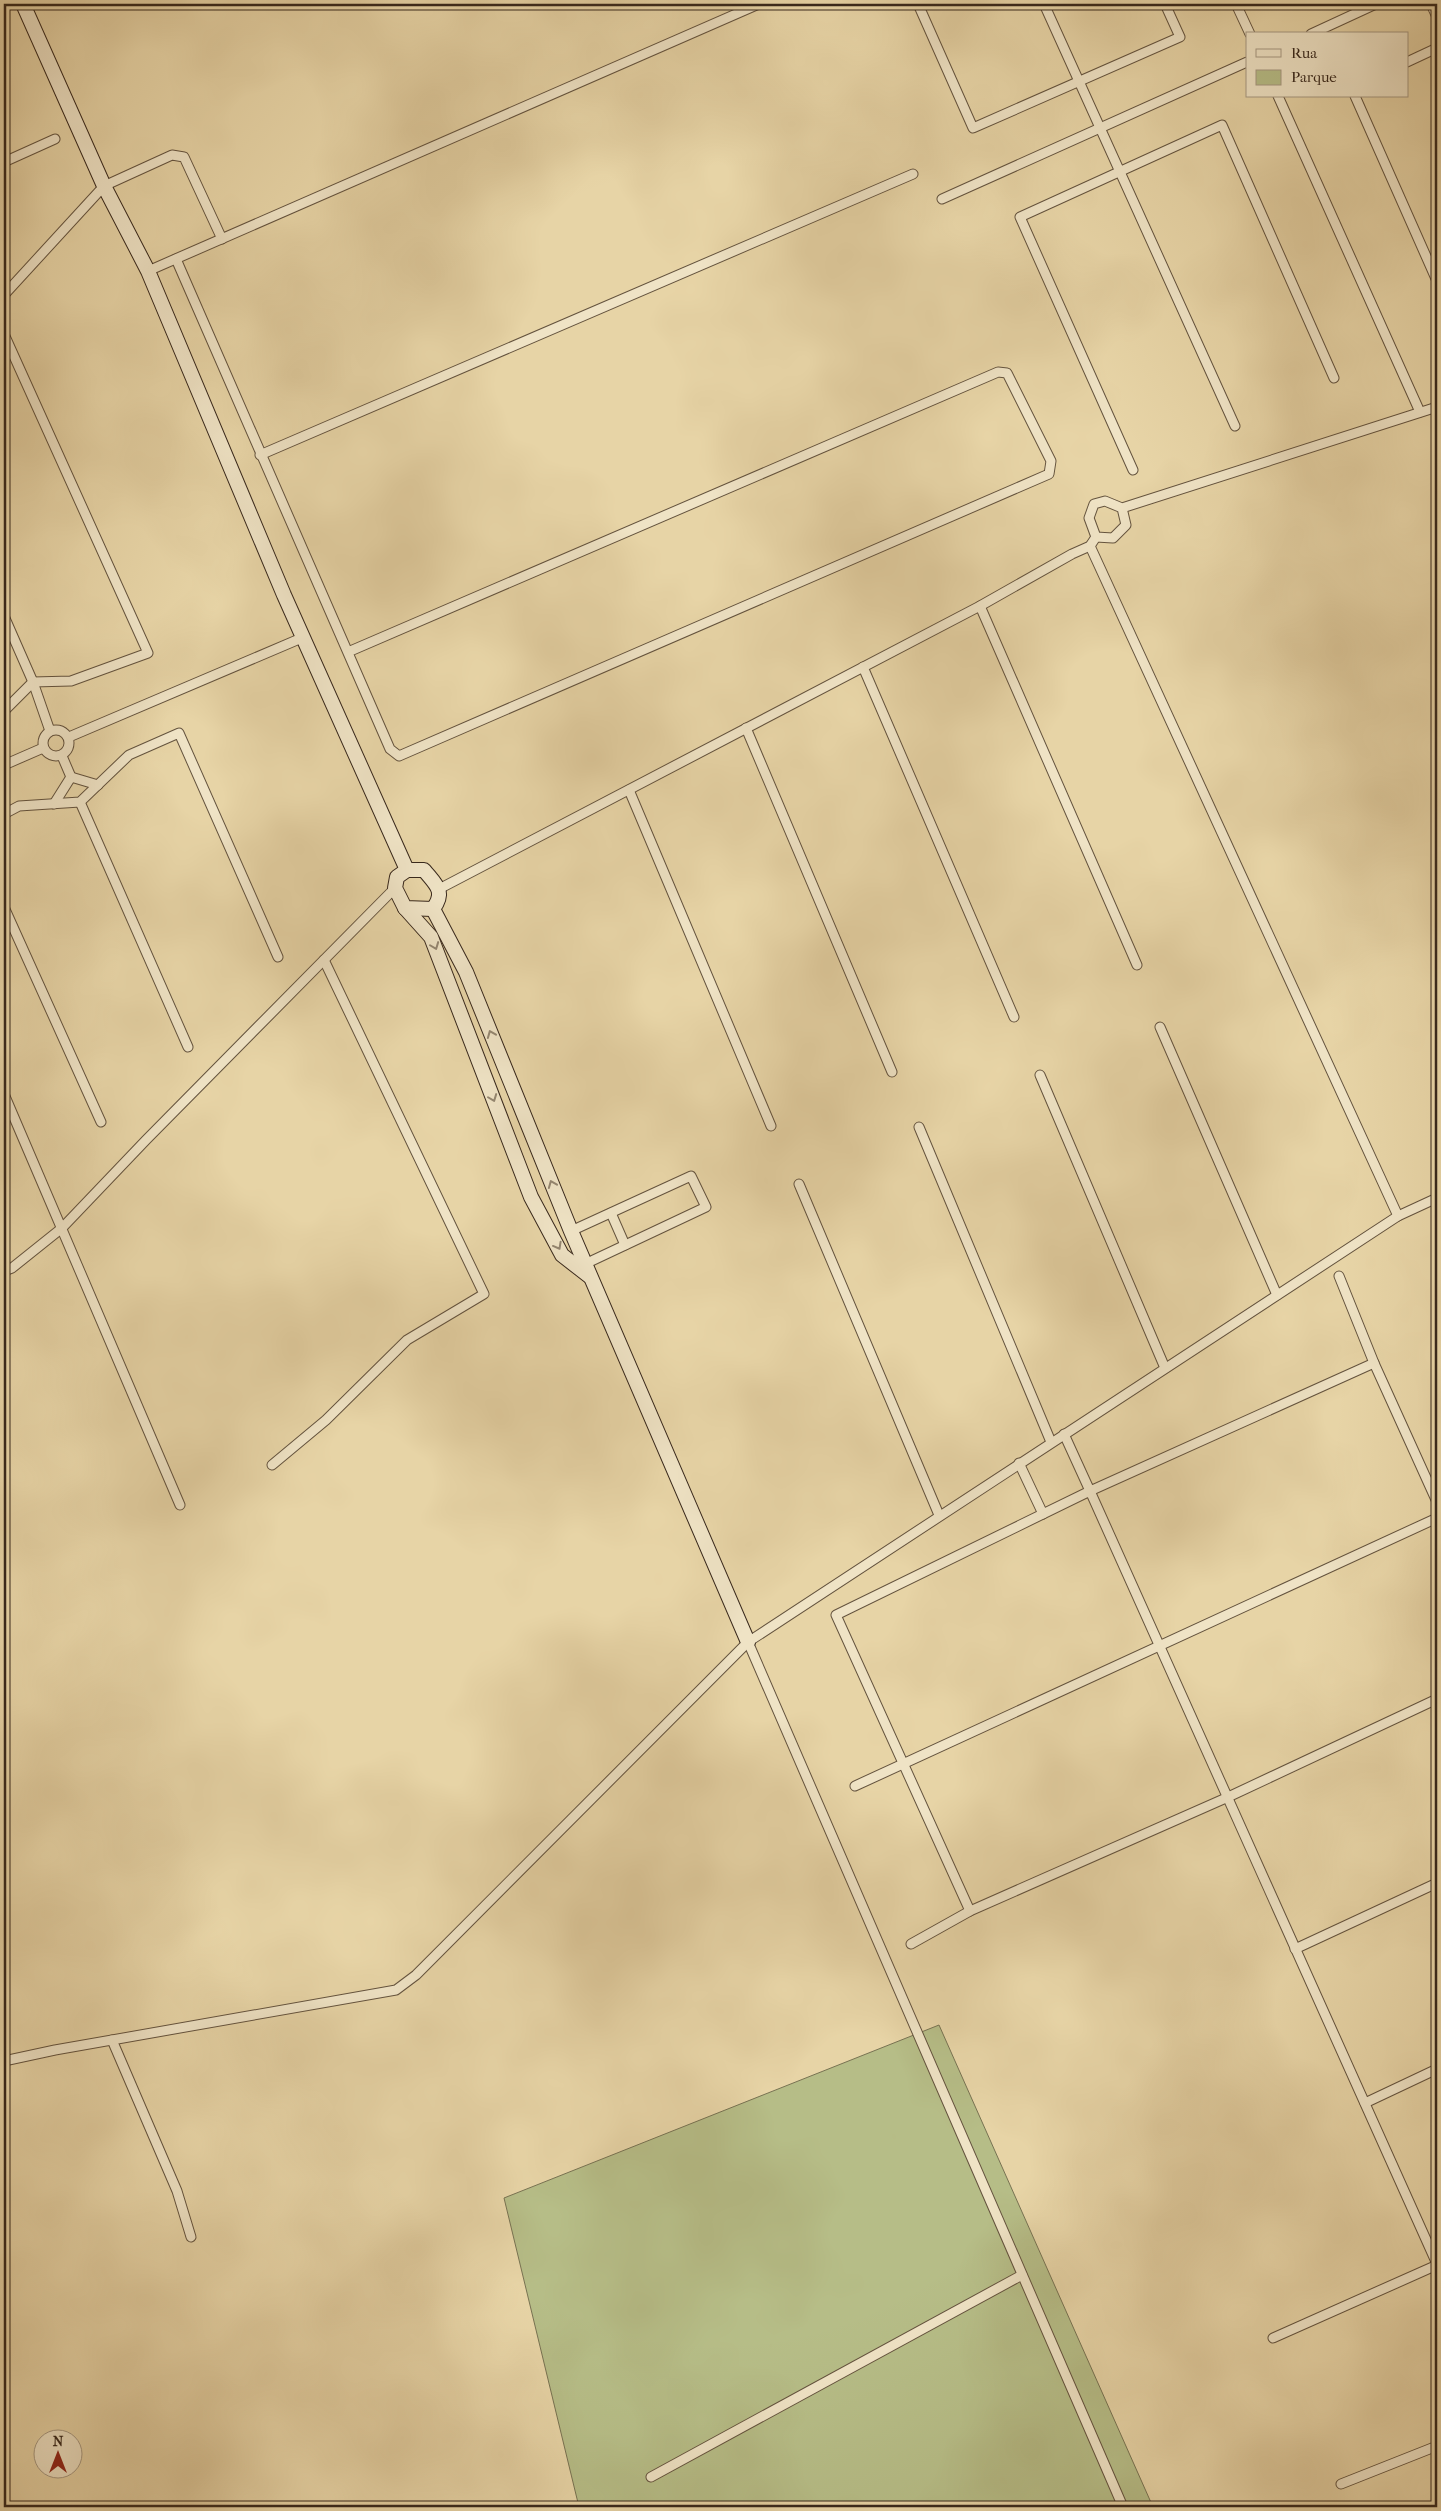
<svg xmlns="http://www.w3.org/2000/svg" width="1441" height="2511" font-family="'IM FELL French Canon',serif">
  <rect width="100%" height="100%" fill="#e7d4a6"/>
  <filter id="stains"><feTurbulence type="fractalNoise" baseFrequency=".004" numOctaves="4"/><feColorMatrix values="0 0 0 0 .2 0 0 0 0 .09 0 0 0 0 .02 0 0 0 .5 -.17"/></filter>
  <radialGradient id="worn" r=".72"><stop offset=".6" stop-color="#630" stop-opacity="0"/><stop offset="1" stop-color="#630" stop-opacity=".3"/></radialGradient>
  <polygon fill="#b6bd87" stroke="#777252" points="939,2025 1153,2507 579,2507 504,2198"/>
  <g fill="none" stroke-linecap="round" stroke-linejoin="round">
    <g stroke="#64533e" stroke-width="11">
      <g id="street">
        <polyline points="918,4 973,128 1180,37 1165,4"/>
        <polyline points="1044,4 1235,426"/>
        <polyline points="1236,4 1250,34"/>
        <polyline points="1431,4 1437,17"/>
        <polyline points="1311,34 1376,4"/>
        <polyline points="1407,62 1437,48"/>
        <polyline points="1278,96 1420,412"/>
        <polyline points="1355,96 1437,281"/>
        <polyline points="4,162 55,139"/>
        <polyline points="942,199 1247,62"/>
        <polyline points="176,259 390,749 399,756 1049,474 1051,461 1007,373 998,372 348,652"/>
        <polyline points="148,271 759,4"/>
        <polyline points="4,295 104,186 172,155 184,157 222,239"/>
        <polyline points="4,334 148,653 71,681 33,682 4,711"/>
        <polyline points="260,455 913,174"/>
        <polyline points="1133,470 1020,217 1222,125 1334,378"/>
        <polyline points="1122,508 1126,525 1113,538 1096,537 1089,518 1094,504 1105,501 1122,508 1437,407"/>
        <polyline points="1090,546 1398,1216"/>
        <polyline points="980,606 1137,965"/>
        <polyline points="4,616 33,682 50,731"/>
        <polyline points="863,667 1014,1017"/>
        <polyline points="746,728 892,1072"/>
        <circle cx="56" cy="743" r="13"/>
        <polyline points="69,737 304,637"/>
        <polyline points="62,756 71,777"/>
        <polyline points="4,765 43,748"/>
        <polyline points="71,777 98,785"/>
        <polyline points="629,790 771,1126"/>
        <polyline points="80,802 188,1047"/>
        <polyline points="54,804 71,777"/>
        <polyline points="4,814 19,806 80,802 129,755 179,733 278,957"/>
        <polyline points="439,889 980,606 1072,554 1090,546 1096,537"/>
        <polyline points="4,907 101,1122"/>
        <polyline points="1160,1027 1277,1295"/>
        <polyline points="1040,1075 1165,1368"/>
        <polyline points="4,1094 180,1505"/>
        <polyline points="919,1127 1051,1442"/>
        <polyline points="799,1184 939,1515"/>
        <polyline points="611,1213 625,1245"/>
        <polyline points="571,1231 691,1176 706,1207 585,1264"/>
        <polyline points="4,1271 12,1268 62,1228 146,1140 395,888"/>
        <polyline points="1339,1276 1374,1363 1437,1502"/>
        <polyline points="1064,1434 1090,1491 1374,1363"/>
        <polyline points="1019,1463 1043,1514"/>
        <polyline points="272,1465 326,1420 407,1340 484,1294 324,960"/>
        <polyline points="748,1642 1123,2507"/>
        <polyline points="855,1786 1437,1518"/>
        <polyline points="970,1911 836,1615 1090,1491 1437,2264"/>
        <polyline points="911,1944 970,1911 1226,1798 1437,1699"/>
        <polyline points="1295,1949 1437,1883"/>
        <polyline points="112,2040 177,2191 191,2237"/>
        <polyline points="4,2061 55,2050 396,1990 416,1975 748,1642 1398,1216 1437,1198"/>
        <polyline points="1365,2103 1437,2069"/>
        <polyline points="1273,2338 1437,2265"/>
        <polyline points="651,2477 1022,2275"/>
        <polyline points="1341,2484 1437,2446"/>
      </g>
    </g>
    <g stroke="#38281c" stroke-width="16">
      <g id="secondary">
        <polyline points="23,4 104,186 148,271 284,595 407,870"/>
        <path d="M407,870H424C436,885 446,891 433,909L405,908L395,888L397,877Z"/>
        <polyline points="405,908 431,937 531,1197 562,1255 589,1276"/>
        <polyline points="433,909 466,972 571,1231 748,1642"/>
      </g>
    </g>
    <use href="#street" stroke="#efe3c5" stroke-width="9"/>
    <use href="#secondary" stroke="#efe3c5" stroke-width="14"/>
  </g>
  <defs><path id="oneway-chevron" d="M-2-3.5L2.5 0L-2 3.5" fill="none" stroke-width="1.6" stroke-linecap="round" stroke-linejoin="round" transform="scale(1.25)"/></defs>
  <g stroke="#948670">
    <use href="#oneway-chevron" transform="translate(435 946) rotate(69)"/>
    <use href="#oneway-chevron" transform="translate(491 1034) rotate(-112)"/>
    <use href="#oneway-chevron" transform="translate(493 1098) rotate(69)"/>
    <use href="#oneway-chevron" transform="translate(552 1184) rotate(-112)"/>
    <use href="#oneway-chevron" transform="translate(558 1246) rotate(61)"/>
  </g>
  <rect width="1441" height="2511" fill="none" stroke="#e7d4a6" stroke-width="20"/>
  <rect x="5" y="5" width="1431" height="2501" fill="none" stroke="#38281c" stroke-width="2.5"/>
  <rect x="10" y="10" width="1421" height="2491" fill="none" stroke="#38281c"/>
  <rect x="1246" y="32" width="162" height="65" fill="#efe3c5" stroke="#a69881"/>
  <rect x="1256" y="49" width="25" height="8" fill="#efe3c5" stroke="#a69881"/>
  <text x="1291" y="58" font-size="15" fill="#38281c">Rua</text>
  <rect x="1256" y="70" width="25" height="15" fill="#b6bd87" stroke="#a69881"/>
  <text x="1291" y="82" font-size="15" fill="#38281c">Parque</text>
  <g transform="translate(58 2454)"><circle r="24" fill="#efe3c5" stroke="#a69881"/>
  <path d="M0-4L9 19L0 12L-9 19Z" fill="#8f2418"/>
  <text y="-8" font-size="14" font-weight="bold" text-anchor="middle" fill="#38281c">N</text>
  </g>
  <rect width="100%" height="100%" filter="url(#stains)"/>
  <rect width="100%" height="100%" fill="url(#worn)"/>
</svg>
